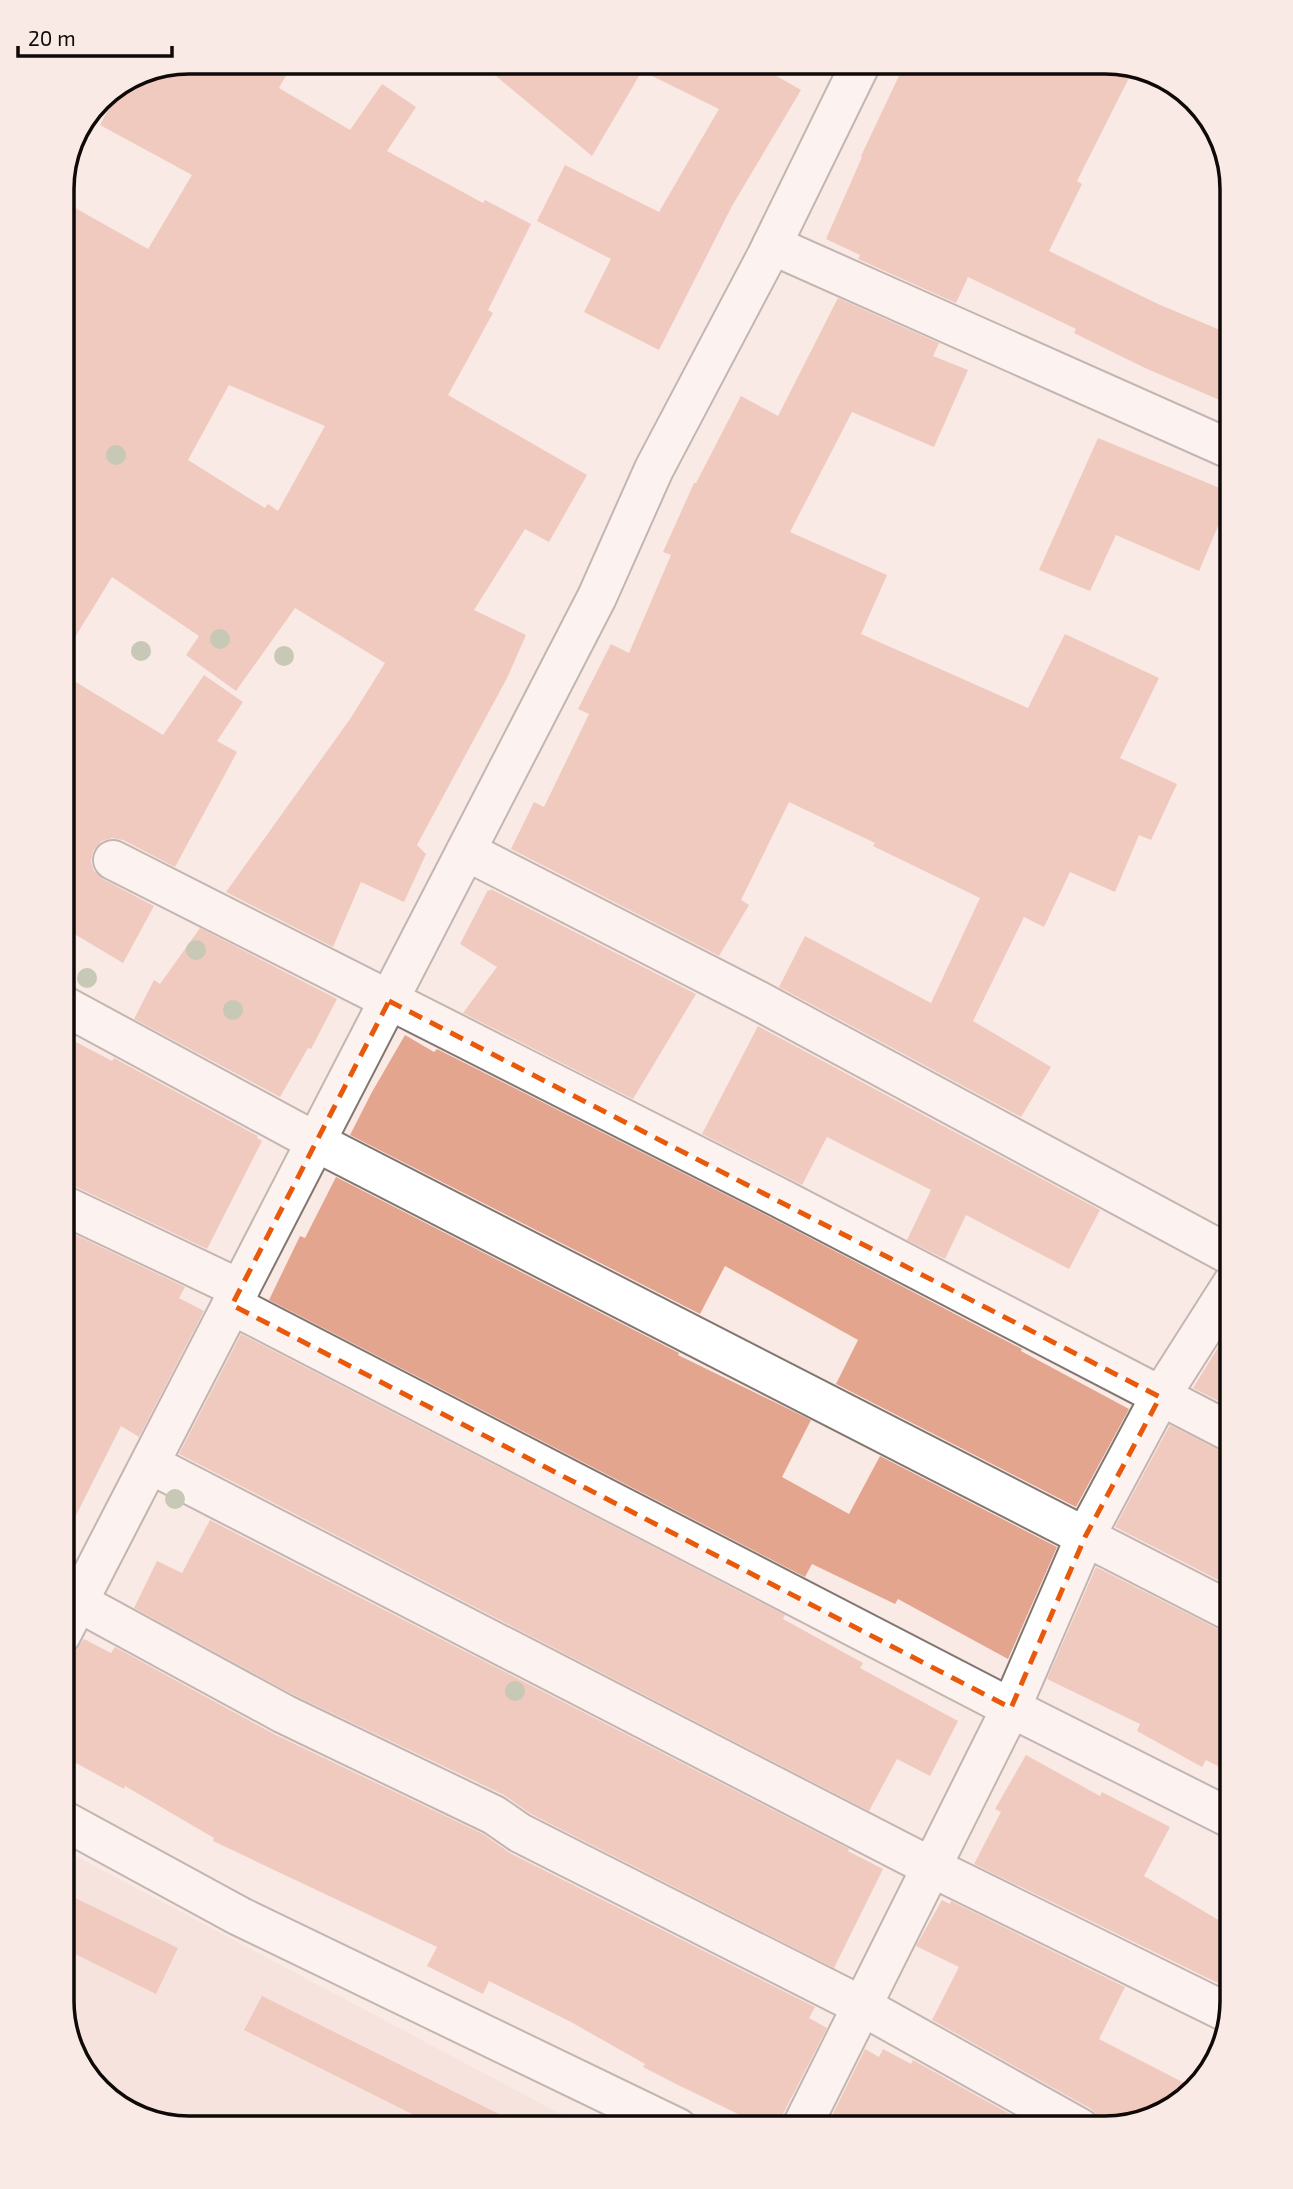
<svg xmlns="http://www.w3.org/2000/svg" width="1293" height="2189" font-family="'Exo 2',sans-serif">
  <rect width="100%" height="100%" fill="#f9eae5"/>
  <polygon fill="#f3dcd3" points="61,1848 587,2128 180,2127 118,2107 74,2057 61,2001"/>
  <g fill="#e4a58e" fill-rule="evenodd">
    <path d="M188,61H294L279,88L350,130L382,84L416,107L387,151L483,203L485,200L531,224L488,310L493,313L448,395L587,475L549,542L525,529L474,610L526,635L507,678L417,845L426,854L404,902L361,882L333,947L226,892L350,719L385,663L295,608L236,691L186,655L199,636L112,577L61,660V200L148,249L192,175L100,125L123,82L140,71ZM229,385L325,426L278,511L268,504L265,508L188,460Z"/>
    <polygon points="478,61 751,61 801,90 732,206 659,350 584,312 611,259 537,221 565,165 659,212 719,109 642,71 592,156"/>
    <polygon points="906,61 1114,62 1134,68 1077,181 1082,184 1049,251 1158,304 1232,335 1232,378 1222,401 1145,368 1074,333 1076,329 968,277 956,303 858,259 860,255 826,239 862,157 861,156"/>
    <polygon points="838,298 939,343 933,356 968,370 934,447 852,412 790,532 887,575 861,634 1028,708 1065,634 1159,678 1120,758 1177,784 1151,840 1139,835 1115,892 1070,872 1044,927 1024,917 973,1021 1051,1067 1021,1117 779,987 805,936 931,1003 980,898 873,846 875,843 789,802 741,900 749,905 719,956 511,849 534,802 544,807 589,714 578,709 611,644 629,653 671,555 663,552 694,483 696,483 741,396 778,416"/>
    <polygon points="1098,438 1232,493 1199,571 1116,535 1090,591 1039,570"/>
    <polygon points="61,673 163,735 204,675 243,702 217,741 237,752 175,867 123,840 112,838 102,841 93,851 91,862 94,871 103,879 154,906 123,963 61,926"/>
    <polygon points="491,889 696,994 633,1099 463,1013 497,967 460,944 488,890 490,891"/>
    <polygon points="200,928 337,999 311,1049 308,1048 280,1097 134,1019 154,980 160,984"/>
    <polygon points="758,1026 1100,1210 1069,1269 966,1215 945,1259 907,1240 931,1190 827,1137 802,1185 702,1134"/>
    <polygon points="61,1034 112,1061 114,1058 258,1136 257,1138 262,1141 207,1249 70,1184 61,1182"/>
    <polygon points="405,1035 434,1052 437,1049 768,1216 1022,1349 1021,1351 1129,1409 1076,1507 836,1384 858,1340 725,1266 700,1314 350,1135 372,1092"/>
    <polygon points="336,1177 679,1353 678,1355 811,1420 782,1477 849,1514 880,1456 1057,1547 1008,1659 898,1599 895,1604 812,1564 805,1577 269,1300 300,1236 305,1238"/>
    <polygon points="61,1228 185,1287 179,1298 204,1311 139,1437 121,1426 61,1545"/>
    <polygon points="1232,1325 1232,1408 1193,1388"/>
    <polygon points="241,1334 785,1615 783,1619 863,1663 860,1668 958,1721 930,1776 897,1759 869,1811 179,1454"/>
    <polygon points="1170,1425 1222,1452 1232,1455 1232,1587 1115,1527"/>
    <polygon points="210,1520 849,1849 848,1851 883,1869 834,1968 531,1814 504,1795 294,1695 134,1608 157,1561 182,1573"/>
    <polygon points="1096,1567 1222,1631 1232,1634 1232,1773 1206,1760 1202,1767 1137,1731 1140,1724 1047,1679"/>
    <polygon points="84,1639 111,1653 115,1647 274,1734 483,1834 510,1853 815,2007 809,2018 827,2028 781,2118 779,2128 767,2128 680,2086 643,2067 645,2064 571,2022 489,1981 483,1994 427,1966 437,1947 213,1841 214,1838 125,1786 124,1789 61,1755 61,1657 73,1653"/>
    <polygon points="1026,1755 1100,1796 1102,1792 1170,1827 1144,1876 1232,1928 1232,1990 974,1864 1001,1812 995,1809"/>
    <polygon points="61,1891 178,1948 156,1994 61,1947"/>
    <polygon points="942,1900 950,1904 951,1901 1125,1987 1099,2039 1192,2087 1161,2115 1102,2128 1099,2117 1091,2109 932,2020 959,1967 916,1946"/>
    <polygon points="262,1996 527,2128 440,2128 244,2030"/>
    <polygon points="865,2049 879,2057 883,2049 911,2064 913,2060 1035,2128 826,2128"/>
  </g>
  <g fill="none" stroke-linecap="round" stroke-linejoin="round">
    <g stroke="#837671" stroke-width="42">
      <g id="minor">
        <polyline points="772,245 1232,450"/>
        <polyline points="466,851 757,1000 1232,1256"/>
        <polyline points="113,860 778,1197 1232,1433"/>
        <polyline points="61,1004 316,1142 1232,1612"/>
        <polyline points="61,1204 240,1289"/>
        <polyline points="232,1305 1011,1708 1232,1819"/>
        <polyline points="150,1464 931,1867 1228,2013"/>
        <polyline points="78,1602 284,1714 494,1815 520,1833 862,2006 1080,2128"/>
        <polyline points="61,1635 597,597 654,469 766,257 862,61"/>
        <polyline points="61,1819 239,1916 678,2128"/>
        <polyline points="801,2128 1011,1708 1085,1537 1160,1397 1232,1284"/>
      </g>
    </g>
    <use href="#minor" stroke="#fff" stroke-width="38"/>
  </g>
  <g fill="#8aa07a">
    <circle cx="116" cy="455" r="10"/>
    <circle cx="220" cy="639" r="10"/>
    <circle cx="141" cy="651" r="10"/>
    <circle cx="284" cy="656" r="10"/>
    <circle cx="196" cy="950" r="10"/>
    <circle cx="87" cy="978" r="10"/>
    <circle cx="233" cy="1010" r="10"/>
    <circle cx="175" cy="1499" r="10"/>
    <circle cx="515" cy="1691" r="10"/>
  </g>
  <path d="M0 0H1293V2189H0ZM389,1001L1160,1397L1085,1537L1011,1708L232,1305Z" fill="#f9eae5" fill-opacity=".55" fill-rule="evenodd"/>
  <path fill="none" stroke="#e8590c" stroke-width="5" stroke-dasharray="14 9" stroke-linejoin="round" d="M389,1001L1160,1397L1085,1537L1011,1708L232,1305Z"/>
  <path d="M0 0H1293V2189H0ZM189 74H1105A115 115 0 0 1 1220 189V2001A115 115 0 0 1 1105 2116H189A115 115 0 0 1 74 2001V189A115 115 0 0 1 189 74Z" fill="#f9eae5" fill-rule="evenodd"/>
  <path fill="none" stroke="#0f0a08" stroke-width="3.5" d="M189 74H1105A115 115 0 0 1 1220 189V2001A115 115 0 0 1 1105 2116H189A115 115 0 0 1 74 2001V189A115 115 0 0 1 189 74Z"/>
  <path d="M18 46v10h154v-10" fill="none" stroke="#0f0a08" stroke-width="3.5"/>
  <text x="28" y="46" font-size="21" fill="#0f0a08" stroke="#f9eae5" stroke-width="5" paint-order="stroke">20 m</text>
</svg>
